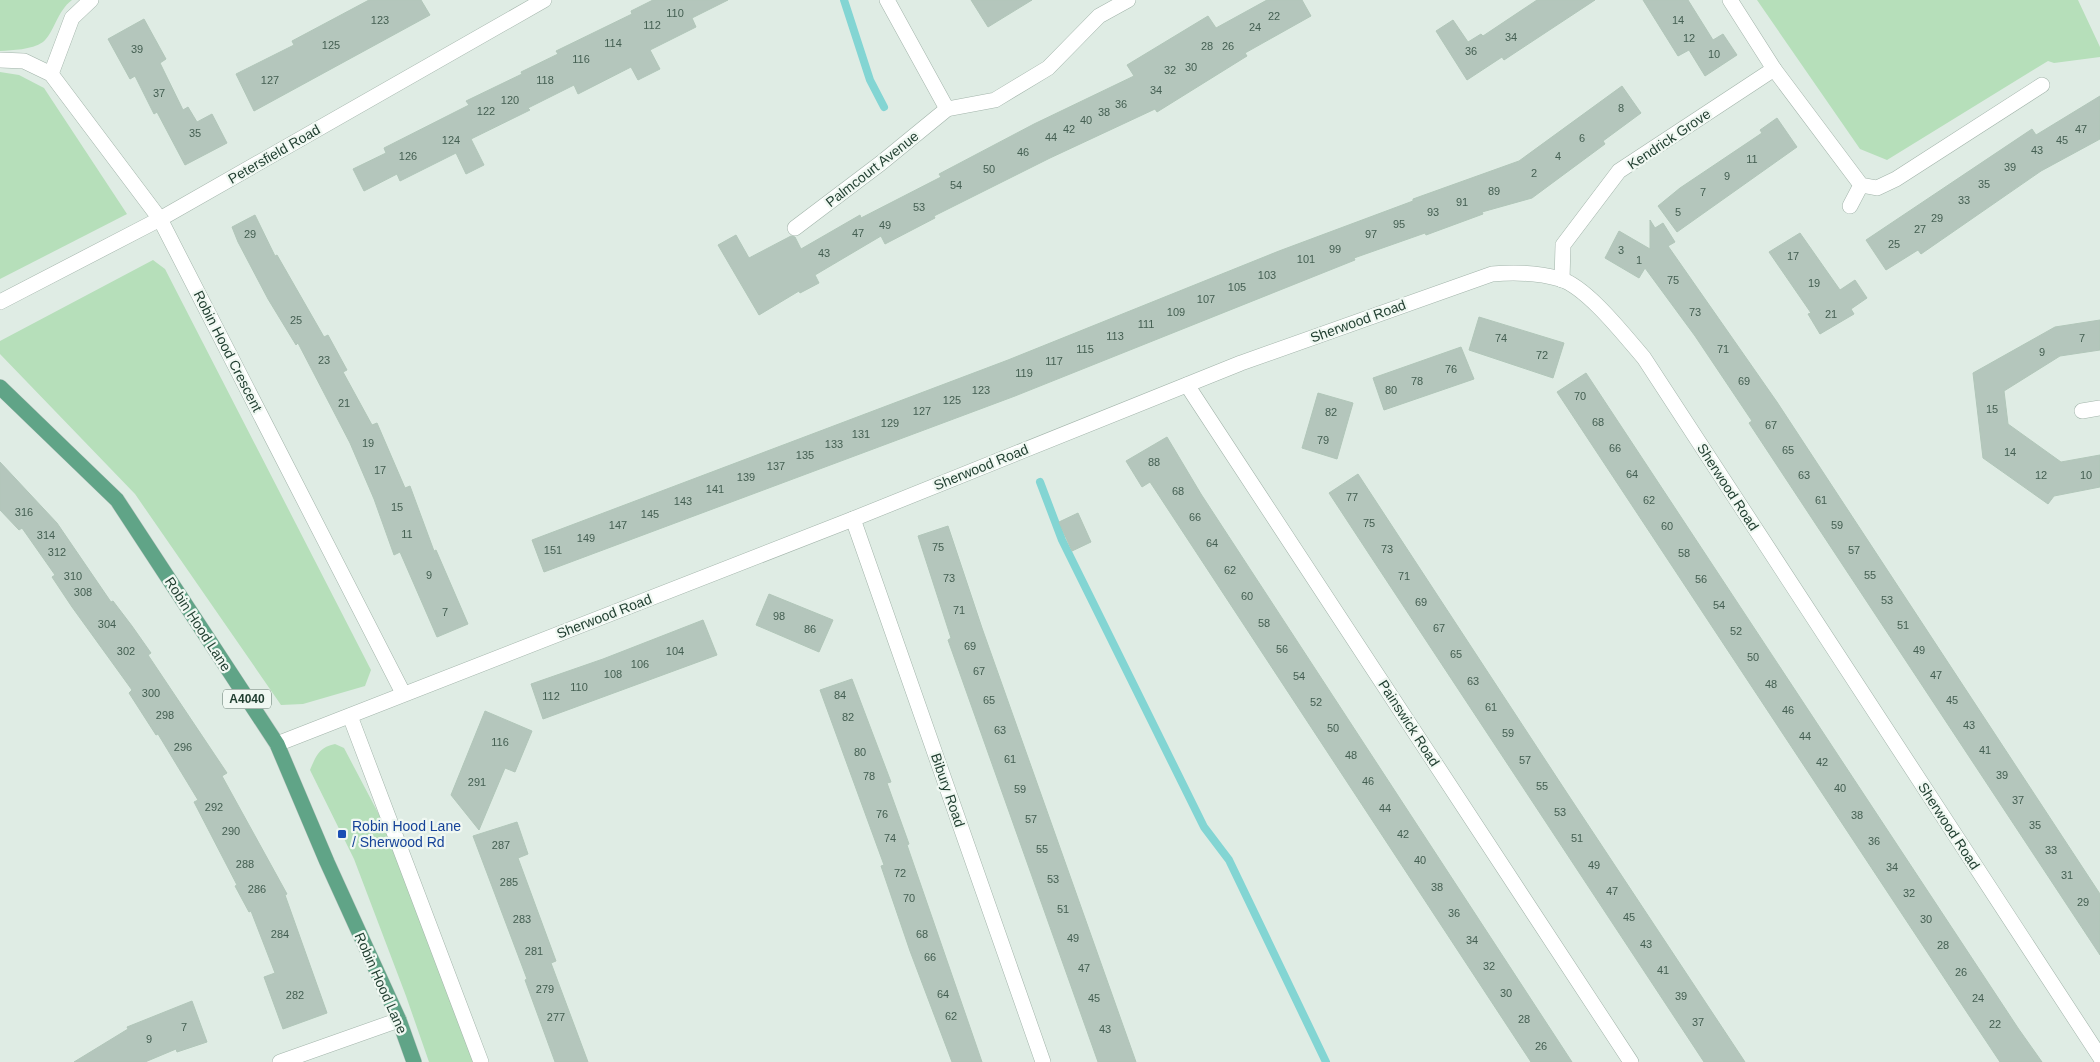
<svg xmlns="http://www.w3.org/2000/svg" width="2100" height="1062" font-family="Arial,sans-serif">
  <rect width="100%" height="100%" fill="#dfece4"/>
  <g fill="#b6dfba">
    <path d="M0,0H72C57,11 54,33 43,42C31,50 13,50 0,51Z"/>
    <polygon points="1757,0 2078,0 2100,47 2100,57 2054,63 2048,61 1887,160 1860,149"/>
    <polygon points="0,72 19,75 44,88 127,214 0,279"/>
    <polygon points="153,260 165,269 371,670 365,686 303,704 281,705 135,494 0,354 0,341"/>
    <path d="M335,744L344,748L385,826L473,1062H429L406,996L354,859L310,770C316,756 319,747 335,744Z"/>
  </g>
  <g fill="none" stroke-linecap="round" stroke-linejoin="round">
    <g stroke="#83d5d3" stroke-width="8">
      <polyline points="844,0 870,80 884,107"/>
      <polyline points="1040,482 1062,540 1204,827 1229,860 1326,1062"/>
    </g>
  </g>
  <g fill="#b4c6bc" stroke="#b1c6b9">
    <polygon points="369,0 421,0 430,15 254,111 236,74 294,45 292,41"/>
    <polygon points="653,0 728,0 692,18 696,27 650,50 660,69 638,80 631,67 578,94 574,85 528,108 530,110 471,139 484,165 466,174 456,153 400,181 397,174 364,191 353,169 386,153 384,148 469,105 466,101 522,74 521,72 558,54 556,51 632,14 631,11"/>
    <polygon points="971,0 1032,0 988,27"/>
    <polygon points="1267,0 1302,0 1311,16 1245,53 1247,56 1157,112 1155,109 1050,158 934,216 935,218 885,244 881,236 815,275 819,283 800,293 799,291 759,315 718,245 736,235 749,258 791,236 795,237 801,249 860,215 861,218 941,177 939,174 1034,124 1134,76 1127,65 1208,16 1216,28"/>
    <polygon points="1537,0 1595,0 1504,60 1502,57 1467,80 1436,31 1453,20 1468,42 1481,34 1483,36"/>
    <polygon points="1643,0 1688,0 1713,40 1723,34 1737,55 1705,76 1689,50 1678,56"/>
    <polygon points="144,19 166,59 160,63 183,110 188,107 197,122 212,114 227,143 185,165 157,112 154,114 135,76 130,79 108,39"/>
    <polygon points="1622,86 1641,113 1603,141 1605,144 1532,198 1482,212 1483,214 1426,235 1425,233 1354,258 1355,260 1015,396 544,572 532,540 1008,360 1279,251 1413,201 1413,199 1519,161"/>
    <polygon points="2100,96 2100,139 2041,171 1921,254 1918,250 1886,270 1866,240 2032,129 2036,135"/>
    <polygon points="1777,118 1797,147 1677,232 1658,206 1680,188 1762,133 1760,130"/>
    <polygon points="255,215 275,256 277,255 324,337 328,335 347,370 343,372 372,425 377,423 405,488 410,486 434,551 436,550 468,624 437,637 400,552 394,555 374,499 350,443 298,343 296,345 268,299 238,242 232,227"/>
    <polygon points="1650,220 1655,228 1663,223 1675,242 1668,246 1777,402 2100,894 2100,955 1749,423 1752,421 1695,336 1645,268 1639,278 1605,258 1619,231 1650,249"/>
    <polygon points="1800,233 1840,290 1855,280 1867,298 1851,309 1854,314 1820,334 1808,314 1811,313 1769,252"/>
    <polygon points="1479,317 1564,343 1553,378 1469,350"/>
    <polygon points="2100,320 2100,350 2060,356 2004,391 2008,424 2061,462 2100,455 2100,487 2054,496 2048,504 1983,458 1973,373 2055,327"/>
    <polygon points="1461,347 1474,379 1384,410 1373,378"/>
    <polygon points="1586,373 2018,1028 2042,1062 2000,1062 1972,1020 1557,392"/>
    <polygon points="1318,393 1353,403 1337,459 1302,448"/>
    <polygon points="1167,437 1201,494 1572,1062 1531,1062 1150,482 1142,487 1126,461"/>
    <polygon points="0,462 57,523 111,602 113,601 132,626 151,653 148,655 227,773 222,776 287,894 285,895 327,1013 283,1029 264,977 275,973 251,911 249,912 235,886 237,885 194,802 198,800 158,734 156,735 129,693 132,690 72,607 52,577 55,575 22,528 19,530 0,510"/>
    <polygon points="1358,474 1565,790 1745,1062 1704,1062 1371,557 1329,493"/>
    <polygon points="1078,513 1091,542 1072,551 1059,522"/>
    <polygon points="948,526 982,628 1136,1062 1098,1062 948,640 951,638 918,536"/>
    <polygon points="769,594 833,620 819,652 756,625"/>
    <polygon points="703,620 717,655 543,719 531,684 603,659"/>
    <polygon points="852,679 891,782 887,783 909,844 907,845 982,1062 952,1062 910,951 881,866 884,865 820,690"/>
    <polygon points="485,711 532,731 515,772 505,768 479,830 451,795"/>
    <polygon points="517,822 528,854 518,858 556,961 551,963 588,1062 555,1062 525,980 527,979 473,836"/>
    <polygon points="192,1001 207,1042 177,1052 176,1049 145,1062 74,1062 128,1029 127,1027"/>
  </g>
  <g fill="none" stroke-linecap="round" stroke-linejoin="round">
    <g stroke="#a2b4aa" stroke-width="16">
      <g id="street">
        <polyline points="887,0 947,109"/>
        <polyline points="1730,0 1774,69 1861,185 1877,188 1896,179 2042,85"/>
        <polyline points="0,60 24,61 51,74 160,219 403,693"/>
        <polyline points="51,74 72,18 91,0"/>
        <polyline points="1850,206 1861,185"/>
        <polyline points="795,228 881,163 947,109 995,100 1048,68 1099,16 1128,0"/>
        <polyline points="1562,280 1563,245 1619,171 1774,69"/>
        <polyline points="0,302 160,219 544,0"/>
        <polyline points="1187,385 1631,1062"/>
        <polyline points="2082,411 2100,408"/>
        <polyline points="853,519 1043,1062"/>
        <polyline points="350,716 481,1062"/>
        <path d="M277,744L853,519L1241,363L1492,274C1514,272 1539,273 1560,279C1587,287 1625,336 1644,358L2100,1057"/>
        <polyline points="280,1062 399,1020"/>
      </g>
    </g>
    <g stroke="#c0c9c5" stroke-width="16">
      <polyline id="primary" points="0,387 117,500 277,744 327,862 399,1020 414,1062"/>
    </g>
    <use href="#street" stroke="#fff" stroke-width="15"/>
    <use href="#primary" stroke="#60a487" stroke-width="15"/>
  </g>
  <rect fill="#1a4fb4" stroke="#f0f8f2" stroke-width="2" x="337" y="829" width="10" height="10" rx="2.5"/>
  <g text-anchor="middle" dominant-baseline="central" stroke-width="4.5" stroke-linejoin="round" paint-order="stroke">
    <g font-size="11" fill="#445f52">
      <text x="675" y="13">110</text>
      <text x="1274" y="16">22</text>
      <text x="380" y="20">123</text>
      <text x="1678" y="20">14</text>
      <text x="652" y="25">112</text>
      <text x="1255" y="27">24</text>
      <text x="1511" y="37">34</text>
      <text x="1689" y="38">12</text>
      <text x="613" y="43">114</text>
      <text x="331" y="45">125</text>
      <text x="1207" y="46">28</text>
      <text x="1228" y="46">26</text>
      <text x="137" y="49">39</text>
      <text x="1471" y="51">36</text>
      <text x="1714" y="54">10</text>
      <text x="581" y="59">116</text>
      <text x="1191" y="67">30</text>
      <text x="1170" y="70">32</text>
      <text x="270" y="80">127</text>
      <text x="545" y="80">118</text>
      <text x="1156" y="90">34</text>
      <text x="159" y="93">37</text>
      <text x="510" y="100">120</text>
      <text x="1121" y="104">36</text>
      <text x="1621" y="108">8</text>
      <text x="486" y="111">122</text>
      <text x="1104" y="112">38</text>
      <text x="1086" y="120">40</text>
      <text x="1069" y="129">42</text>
      <text x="2081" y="129">47</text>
      <text x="195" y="133">35</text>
      <text x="1051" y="137">44</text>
      <text x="1582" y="138">6</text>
      <text x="451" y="140">124</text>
      <text x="2062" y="140">45</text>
      <text x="2037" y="150">43</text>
      <text x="1023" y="152">46</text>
      <text x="408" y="156">126</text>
      <text x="1558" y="156">4</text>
      <text x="1752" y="159">11</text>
      <text x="2010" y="167">39</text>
      <text x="989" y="169">50</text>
      <text x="1534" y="173">2</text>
      <text x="1727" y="176">9</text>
      <text x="1984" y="184">35</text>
      <text x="956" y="185">54</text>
      <text x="1494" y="191">89</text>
      <text x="1703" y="192">7</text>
      <text x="1964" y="200">33</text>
      <text x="1462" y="202">91</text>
      <text x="919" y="207">53</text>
      <text x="1433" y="212">93</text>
      <text x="1678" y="212">5</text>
      <text x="1937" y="218">29</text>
      <text x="1399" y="224">95</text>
      <text x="885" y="225">49</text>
      <text x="1920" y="229">27</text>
      <text x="858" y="233">47</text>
      <text x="250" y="234">29</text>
      <text x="1371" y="234">97</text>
      <text x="1894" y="244">25</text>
      <text x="1335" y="249">99</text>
      <text x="1621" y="250">3</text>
      <text x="824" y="253">43</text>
      <text x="1793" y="256">17</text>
      <text x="1306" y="259">101</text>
      <text x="1639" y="260">1</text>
      <text x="1267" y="275">103</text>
      <text x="1673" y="280">75</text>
      <text x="1814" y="283">19</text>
      <text x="1237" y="287">105</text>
      <text x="1206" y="299">107</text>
      <text x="1176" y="312">109</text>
      <text x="1695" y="312">73</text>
      <text x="1831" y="314">21</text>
      <text x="296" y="320">25</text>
      <text x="1146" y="324">111</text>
      <text x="1115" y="336">113</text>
      <text x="1501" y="338">74</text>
      <text x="2082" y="338">7</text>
      <text x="1085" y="349">115</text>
      <text x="1723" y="349">71</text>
      <text x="2042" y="352">9</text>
      <text x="1542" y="355">72</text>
      <text x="324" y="360">23</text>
      <text x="1054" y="361">117</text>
      <text x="1451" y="369">76</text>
      <text x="1024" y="373">119</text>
      <text x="1417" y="381">78</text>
      <text x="1744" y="381">69</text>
      <text x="981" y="390">123</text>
      <text x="1391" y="390">80</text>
      <text x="1580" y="396">70</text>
      <text x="952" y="400">125</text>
      <text x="344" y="403">21</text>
      <text x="1992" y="409">15</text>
      <text x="922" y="411">127</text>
      <text x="1331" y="412">82</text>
      <text x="1598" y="422">68</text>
      <text x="890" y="423">129</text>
      <text x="1771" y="425">67</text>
      <text x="861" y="434">131</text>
      <text x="1323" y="440">79</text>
      <text x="368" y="443">19</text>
      <text x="834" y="444">133</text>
      <text x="1615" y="448">66</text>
      <text x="1788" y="450">65</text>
      <text x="2010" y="452">14</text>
      <text x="805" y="455">135</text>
      <text x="1154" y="462">88</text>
      <text x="776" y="466">137</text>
      <text x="380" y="470">17</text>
      <text x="1632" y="474">64</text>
      <text x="1804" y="475">63</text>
      <text x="2041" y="475">12</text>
      <text x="2086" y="475">10</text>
      <text x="746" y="477">139</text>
      <text x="715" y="489">141</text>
      <text x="1178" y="491">68</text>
      <text x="1352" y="497">77</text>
      <text x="1649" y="500">62</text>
      <text x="1821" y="500">61</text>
      <text x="683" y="501">143</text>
      <text x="397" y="507">15</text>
      <text x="24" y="512">316</text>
      <text x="650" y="514">145</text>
      <text x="1195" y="517">66</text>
      <text x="1369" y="523">75</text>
      <text x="618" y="525">147</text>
      <text x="1837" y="525">59</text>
      <text x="1667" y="526">60</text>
      <text x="407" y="534">11</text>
      <text x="46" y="535">314</text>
      <text x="586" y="538">149</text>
      <text x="1212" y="543">64</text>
      <text x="938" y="547">75</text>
      <text x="1387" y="549">73</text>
      <text x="553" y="550">151</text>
      <text x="1854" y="550">57</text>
      <text x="57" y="552">312</text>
      <text x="1684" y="553">58</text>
      <text x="1230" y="570">62</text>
      <text x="429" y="575">9</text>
      <text x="1870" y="575">55</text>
      <text x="73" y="576">310</text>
      <text x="1404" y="576">71</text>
      <text x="949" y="578">73</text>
      <text x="1701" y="579">56</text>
      <text x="83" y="592">308</text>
      <text x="1247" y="596">60</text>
      <text x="1887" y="600">53</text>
      <text x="1421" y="602">69</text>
      <text x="1719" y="605">54</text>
      <text x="959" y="610">71</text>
      <text x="445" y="612">7</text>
      <text x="779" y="616">98</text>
      <text x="1264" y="623">58</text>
      <text x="107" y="624">304</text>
      <text x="1903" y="625">51</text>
      <text x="1439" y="628">67</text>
      <text x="810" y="629">86</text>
      <text x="1736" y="631">52</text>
      <text x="970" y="646">69</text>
      <text x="1282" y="649">56</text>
      <text x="1919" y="650">49</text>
      <text x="126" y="651">302</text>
      <text x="675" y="651">104</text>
      <text x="1456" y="654">65</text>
      <text x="1753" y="657">50</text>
      <text x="640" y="664">106</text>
      <text x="979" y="671">67</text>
      <text x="613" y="674">108</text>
      <text x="1936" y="675">47</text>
      <text x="1299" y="676">54</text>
      <text x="1473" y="681">63</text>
      <text x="1771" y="684">48</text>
      <text x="579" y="687">110</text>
      <text x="151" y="693">300</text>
      <text x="840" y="695">84</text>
      <text x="551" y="696">112</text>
      <text x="989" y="700">65</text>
      <text x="1952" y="700">45</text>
      <text x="1316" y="702">52</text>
      <text x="1491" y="707">61</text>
      <text x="1788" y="710">46</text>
      <text x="165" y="715">298</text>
      <text x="848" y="717">82</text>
      <text x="1969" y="725">43</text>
      <text x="1333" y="728">50</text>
      <text x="1000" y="730">63</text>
      <text x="1508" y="733">59</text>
      <text x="1805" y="736">44</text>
      <text x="500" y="742">116</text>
      <text x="183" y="747">296</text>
      <text x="1985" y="750">41</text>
      <text x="860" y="752">80</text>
      <text x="1351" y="755">48</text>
      <text x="1010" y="759">61</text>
      <text x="1525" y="760">57</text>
      <text x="1822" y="762">42</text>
      <text x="2002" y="775">39</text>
      <text x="869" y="776">78</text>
      <text x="1368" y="781">46</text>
      <text x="477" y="782">291</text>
      <text x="1542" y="786">55</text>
      <text x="1840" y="788">40</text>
      <text x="1020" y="789">59</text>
      <text x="2018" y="800">37</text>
      <text x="214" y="807">292</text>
      <text x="1385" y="808">44</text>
      <text x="1560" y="812">53</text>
      <text x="882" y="814">76</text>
      <text x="1857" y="815">38</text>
      <text x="1031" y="819">57</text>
      <text x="2035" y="825">35</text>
      <text x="231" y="831">290</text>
      <text x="1403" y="834">42</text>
      <text x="890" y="838">74</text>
      <text x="1577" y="838">51</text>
      <text x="1874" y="841">36</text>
      <text x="501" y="845">287</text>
      <text x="1042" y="849">55</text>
      <text x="2051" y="850">33</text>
      <text x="1420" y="860">40</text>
      <text x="245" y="864">288</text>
      <text x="1594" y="865">49</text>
      <text x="1892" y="867">34</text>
      <text x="900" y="873">72</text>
      <text x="2067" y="875">31</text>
      <text x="1053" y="879">53</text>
      <text x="509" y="882">285</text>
      <text x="1437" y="887">38</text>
      <text x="257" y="889">286</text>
      <text x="1612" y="891">47</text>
      <text x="1909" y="893">32</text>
      <text x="909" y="898">70</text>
      <text x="2083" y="902">29</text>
      <text x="1063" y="909">51</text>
      <text x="1454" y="913">36</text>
      <text x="1629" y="917">45</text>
      <text x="522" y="919">283</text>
      <text x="1926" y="919">30</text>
      <text x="280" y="934">284</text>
      <text x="922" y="934">68</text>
      <text x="1073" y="938">49</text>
      <text x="1472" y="940">34</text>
      <text x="1646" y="944">43</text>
      <text x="1943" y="945">28</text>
      <text x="534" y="951">281</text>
      <text x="930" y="957">66</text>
      <text x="1489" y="966">32</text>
      <text x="1084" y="968">47</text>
      <text x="1663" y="970">41</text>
      <text x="1961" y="972">26</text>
      <text x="545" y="989">279</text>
      <text x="1506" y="993">30</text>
      <text x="943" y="994">64</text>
      <text x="295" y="995">282</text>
      <text x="1681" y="996">39</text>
      <text x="1094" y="998">45</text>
      <text x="1978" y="998">24</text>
      <text x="951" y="1016">62</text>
      <text x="556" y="1017">277</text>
      <text x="1524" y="1019">28</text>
      <text x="1698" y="1022">37</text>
      <text x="1995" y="1024">22</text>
      <text x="184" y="1027">7</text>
      <text x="1105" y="1029">43</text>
      <text x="149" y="1039">9</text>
      <text x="1541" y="1046">26</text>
    </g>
    <rect fill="#f0f8f2" stroke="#5e756a" stroke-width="1" x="223" y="689.5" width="48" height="19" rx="4"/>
    <g font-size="12" font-weight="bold" fill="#1f3d2f">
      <text x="247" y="699">A4040</text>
    </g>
    <g font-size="14" fill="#1f3d2f" stroke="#f0f8f2">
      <text transform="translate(1669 139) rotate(-34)">Kendrick Grove</text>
      <text transform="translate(274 154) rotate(-30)">Petersfield Road</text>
      <text transform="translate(872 169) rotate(-38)">Palmcourt Avenue</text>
      <text transform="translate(1358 321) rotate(-20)">Sherwood Road</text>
      <text transform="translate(228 351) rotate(63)">Robin Hood Crescent</text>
      <text transform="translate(981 467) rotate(-22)">Sherwood Road</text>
      <text transform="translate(1728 487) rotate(57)">Sherwood Road</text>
      <text transform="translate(604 616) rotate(-21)">Sherwood Road</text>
      <text transform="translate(198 624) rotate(57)">Robin Hood Lane</text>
      <text transform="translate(1409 723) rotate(57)">Painswick Road</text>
      <text transform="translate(948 790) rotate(71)">Bibury Road</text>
      <text transform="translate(1949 826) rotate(57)">Sherwood Road</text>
      <text transform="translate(381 983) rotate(66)">Robin Hood Lane</text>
    </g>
    <g font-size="14" fill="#164399" stroke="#f0f8f2" text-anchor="start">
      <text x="352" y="826">Robin Hood Lane<tspan x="352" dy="16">/ Sherwood Rd</tspan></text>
    </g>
  </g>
</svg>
